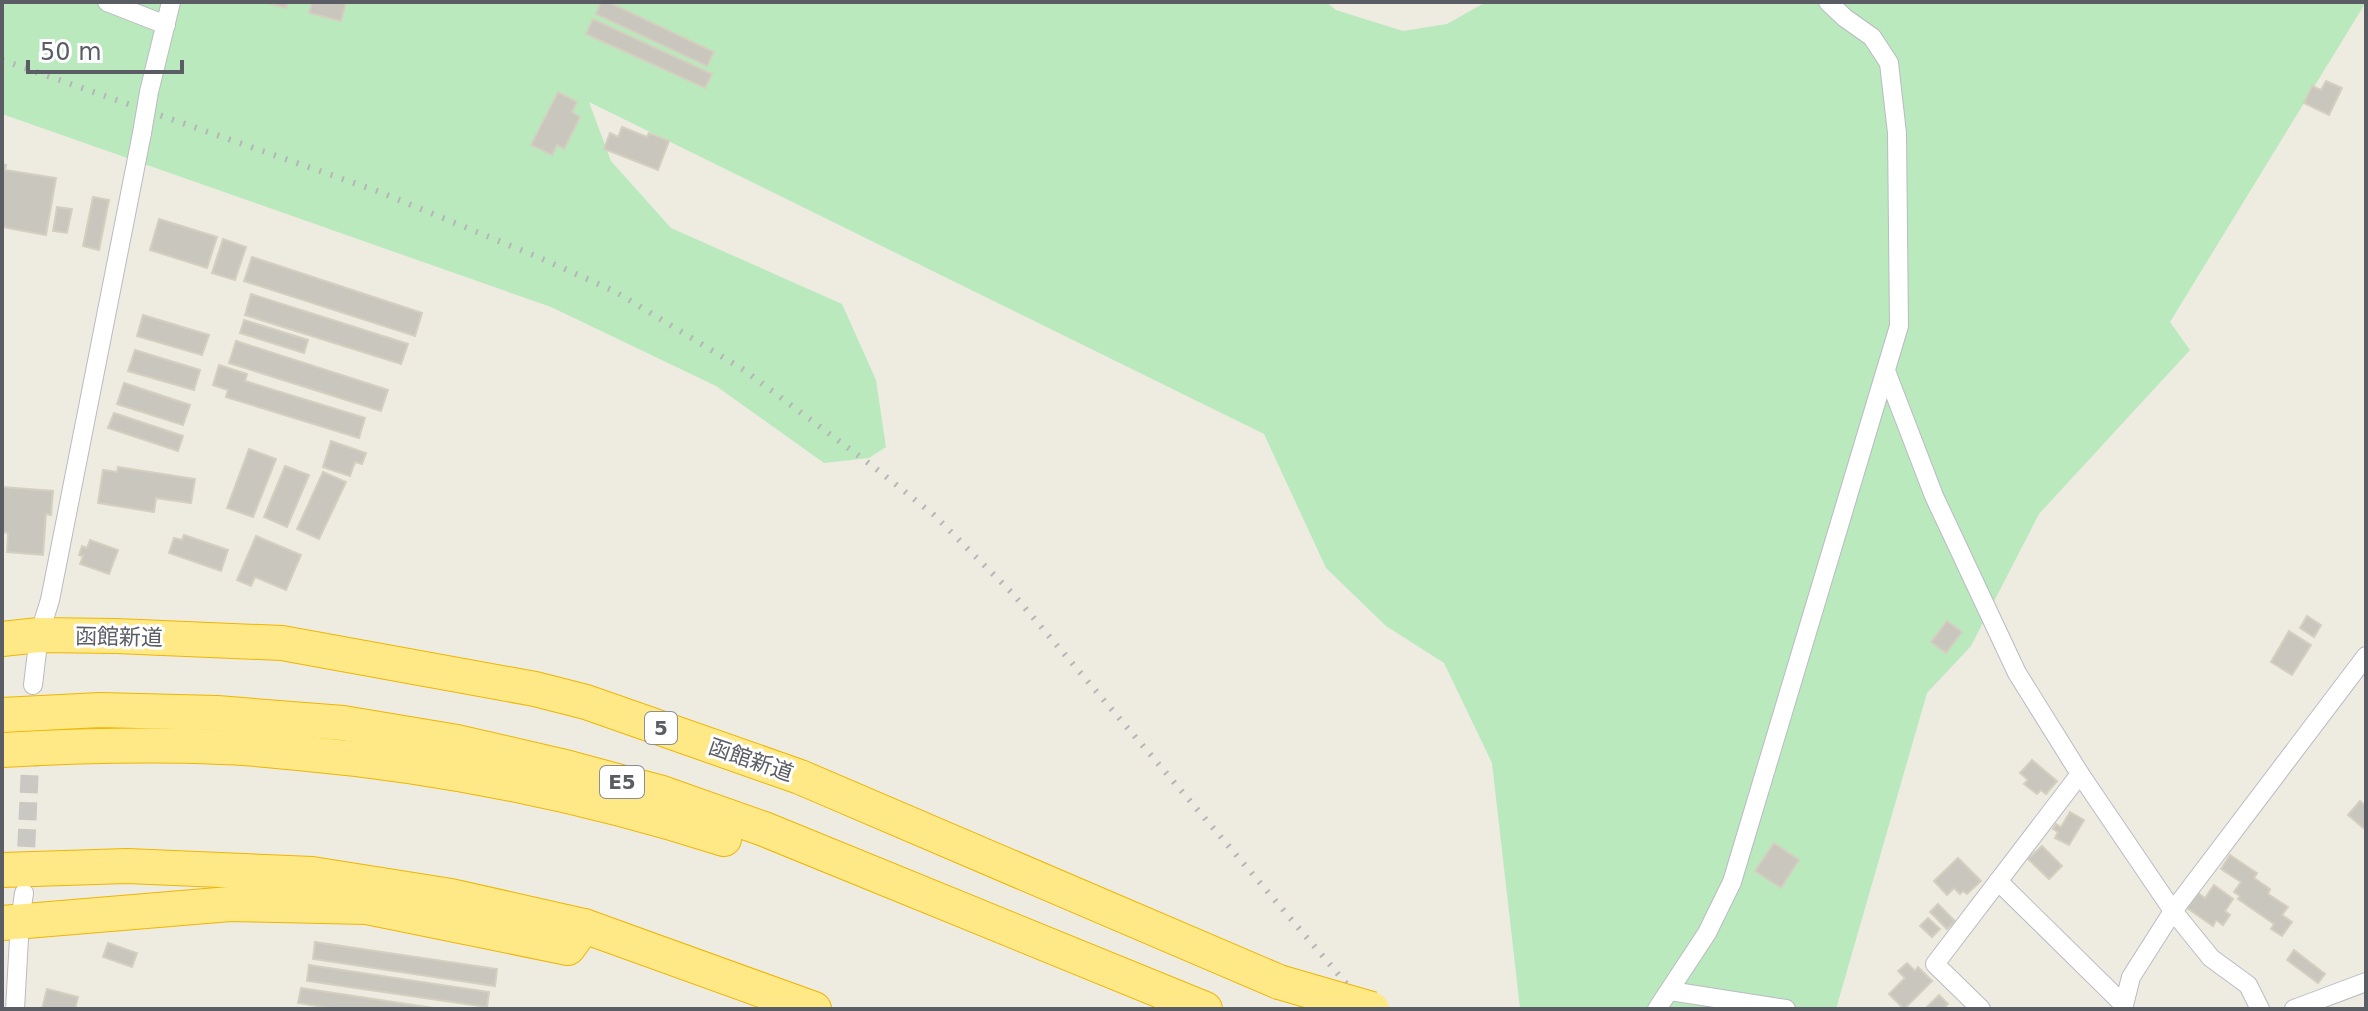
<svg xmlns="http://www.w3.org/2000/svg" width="2368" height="1011" font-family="'DejaVu Sans','Noto Sans JP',sans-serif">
  <rect width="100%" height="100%" fill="#eeece1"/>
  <polygon fill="#bae9bd" points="2,2 1326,2 1336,10 1403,31 1447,24 1486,2 2366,2 2170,322 2190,350 2039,514 1971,646 1927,693 1836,1009 1524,1009 1520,1008 1492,763 1444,663 1386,626 1326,568 1264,434 589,102 611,161 671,228 842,304 876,380 886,447 869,458 824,463 716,386 551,307 2,114"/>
  <g fill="#c9c6be" stroke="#d4cfbf" stroke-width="2">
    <polygon points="264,2 288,2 286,8"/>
    <polygon points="312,2 346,2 341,21 309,13"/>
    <polygon points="601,2 608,2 714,52 707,66 596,14"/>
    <polygon points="593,19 712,74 705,88 586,34"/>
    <polygon points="2326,81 2342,88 2329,115 2304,103 2312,86 2321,90"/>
    <polygon points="558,92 577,102 572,112 580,117 564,149 557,145 552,155 531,145"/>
    <polygon points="622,127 647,137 649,133 669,141 658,170 604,149 610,133 618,137"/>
    <polygon points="2,164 6,165 5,170 56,178 46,235 2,227"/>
    <polygon points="93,197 109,200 99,250 83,246"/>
    <polygon points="57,207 72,209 67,233 53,231"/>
    <polygon points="159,219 217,237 207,268 150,250"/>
    <polygon points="223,239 246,247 235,280 212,273"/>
    <polygon points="252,257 422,313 415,336 244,281"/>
    <polygon points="251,294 408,344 401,364 245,315"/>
    <polygon points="143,315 209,335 202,355 137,336"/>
    <polygon points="244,320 308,340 304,353 240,333"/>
    <polygon points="236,341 388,390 381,411 229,363"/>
    <polygon points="135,350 200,370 194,390 128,371"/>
    <polygon points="219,365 247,374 245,381 365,418 359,438 226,397 228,390 213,385"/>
    <polygon points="124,383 190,405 183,425 117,404"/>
    <polygon points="114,413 183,436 178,451 108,428"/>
    <polygon points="331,441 366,453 362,464 355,462 350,476 323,467"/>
    <polygon points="249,449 276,459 253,517 227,508"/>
    <polygon points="285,466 309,475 287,527 264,517"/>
    <polygon points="118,467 195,479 191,503 156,498 154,512 98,503 103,470 117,472"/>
    <polygon points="323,472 346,482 319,539 297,529"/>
    <polygon points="2,487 53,491 51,515 46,514 43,555 7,552 8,533 2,532"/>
    <polygon points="184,535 228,550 221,571 169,553 174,538 182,540"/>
    <polygon points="256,536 301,555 286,590 255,577 251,586 237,580"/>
    <polygon points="90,540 118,550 109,574 80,564 83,556 79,555 82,546 87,548"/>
    <polygon points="2307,616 2321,625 2314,637 2300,628"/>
    <polygon points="1947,621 1962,632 1946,653 1931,642"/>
    <polygon points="2289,631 2311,645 2292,675 2271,662"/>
    <polygon points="2032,760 2057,781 2046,794 2041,790 2037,794 2024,784 2028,780 2020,773"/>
    <polygon points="2360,801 2366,806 2366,825 2363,828 2348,815"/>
    <polygon points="2070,812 2084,820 2069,845 2055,838 2058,832 2053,829 2056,824 2061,827"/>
    <polygon points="1774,843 1799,860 1781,888 1755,871"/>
    <polygon points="2042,846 2062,866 2049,879 2028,859"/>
    <polygon points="2230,855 2257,873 2254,878 2270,889 2268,894 2288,907 2282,915 2292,922 2282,936 2271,929 2274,924 2238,899 2240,896 2234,892 2241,882 2221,869"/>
    <polygon points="1958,858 1981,881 1967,894 1963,891 1960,894 1954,888 1947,895 1934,881"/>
    <polygon points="2214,885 2233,899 2225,911 2230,915 2223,925 2216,920 2213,926 2187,908 2198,893 2205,898"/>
    <polygon points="1938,904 1955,921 1947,929 1930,912"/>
    <polygon points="1928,918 1940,929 1932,937 1920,926"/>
    <polygon points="315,942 497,969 495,986 313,959"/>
    <polygon points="108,943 137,953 132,967 103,957"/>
    <polygon points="2294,950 2325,974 2318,983 2287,960"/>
    <polygon points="1907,963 1915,971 1918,967 1932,981 1904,1009 1889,994 1905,978 1898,971"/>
    <polygon points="309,965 489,992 487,1007 307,981"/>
    <polygon points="301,988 440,1009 336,1009 298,1003"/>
    <polygon points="47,989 78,997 75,1009 42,1009"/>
    <polygon points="1939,995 1948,1004 1943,1009 1928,1009 1927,1007"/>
  </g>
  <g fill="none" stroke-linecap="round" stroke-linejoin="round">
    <polyline stroke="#c9c8c2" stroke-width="18" stroke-dasharray="18 9" stroke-linecap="butt" points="25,874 31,744"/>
    <g stroke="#b9bbc2" stroke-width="20">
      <g id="street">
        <polyline points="107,2 166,25"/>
        <polyline points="149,92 171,2"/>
        <polyline points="1886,371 1934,496 2017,673 2080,774 2173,911 2211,958 2248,985 2260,1009"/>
        <polyline points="33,685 39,635 50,600 142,133"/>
        <polyline points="1998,881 2123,1004"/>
        <polyline points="1670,991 1786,1009"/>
        <polyline points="15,1009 20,921 24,893"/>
        <polyline points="1657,1009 1707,933 1732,882 1899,326 1897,133 1889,63 1872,37 1845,18 1828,2"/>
        <polyline points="1981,1009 1935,964 2080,774"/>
        <polyline points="2123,1009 2131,977 2173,911 2366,656"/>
        <polyline points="2294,1009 2366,982"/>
      </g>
    </g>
    <g stroke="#efb500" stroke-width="36">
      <g id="highway">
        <polyline points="2,639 39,635 116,636 282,643 535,689 586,702 800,777 1279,982"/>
        <polyline points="2,715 100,710 217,713 343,723 457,742 561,766 662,793 764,829 1205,1009"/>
        <path d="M2,750C75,746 147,744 220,747C246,747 272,751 298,753C443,766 586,795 724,839"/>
        <polyline points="2,870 127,866 312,874 451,896 584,926 814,1009"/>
        <polyline points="2,923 230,904 367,907 568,948 584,926"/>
      </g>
    </g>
    <use href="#street" stroke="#fff" stroke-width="18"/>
    <use href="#highway" stroke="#ffe987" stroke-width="34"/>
    <polyline stroke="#b5b6b7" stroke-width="6" stroke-dasharray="2 10" stroke-linecap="butt" points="2,60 377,191 538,257 616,292 744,370 879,471 934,515 1013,594 1368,1009"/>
    <g stroke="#b9bbc2" stroke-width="20" stroke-linecap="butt">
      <polyline id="street-bridge" points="142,133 149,92"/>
    </g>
    <g stroke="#efb500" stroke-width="36" stroke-linecap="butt">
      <polyline id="highway-bridge" points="1279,982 1372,1009"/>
    </g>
    <use href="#street-bridge" stroke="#fff" stroke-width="18"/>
    <use href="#highway-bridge" stroke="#ffe987" stroke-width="34"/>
  </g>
  <g text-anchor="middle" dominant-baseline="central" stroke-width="6" stroke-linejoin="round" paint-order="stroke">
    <g fill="#fff" stroke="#8c8e92" stroke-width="2">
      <rect x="645" y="712" width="32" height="32" rx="6"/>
      <rect x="600" y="766" width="44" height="32" rx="6"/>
    </g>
    <g font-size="20" font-weight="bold" fill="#5a5d64">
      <text x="661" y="728">5</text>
      <text x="622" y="782">E5</text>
    </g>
    <g font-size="22" fill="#5a5d64" stroke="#fff">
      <text transform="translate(119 637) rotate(1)">函館新道</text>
      <text transform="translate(751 760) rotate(19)">函館新道</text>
    </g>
  </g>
  <rect width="2368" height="1011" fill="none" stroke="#5a5d64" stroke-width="8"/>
  <path d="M28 60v12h154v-12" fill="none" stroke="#5a5d64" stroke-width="4"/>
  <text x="40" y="60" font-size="24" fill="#5a5d64" stroke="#ffffff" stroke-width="6" paint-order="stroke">50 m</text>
</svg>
